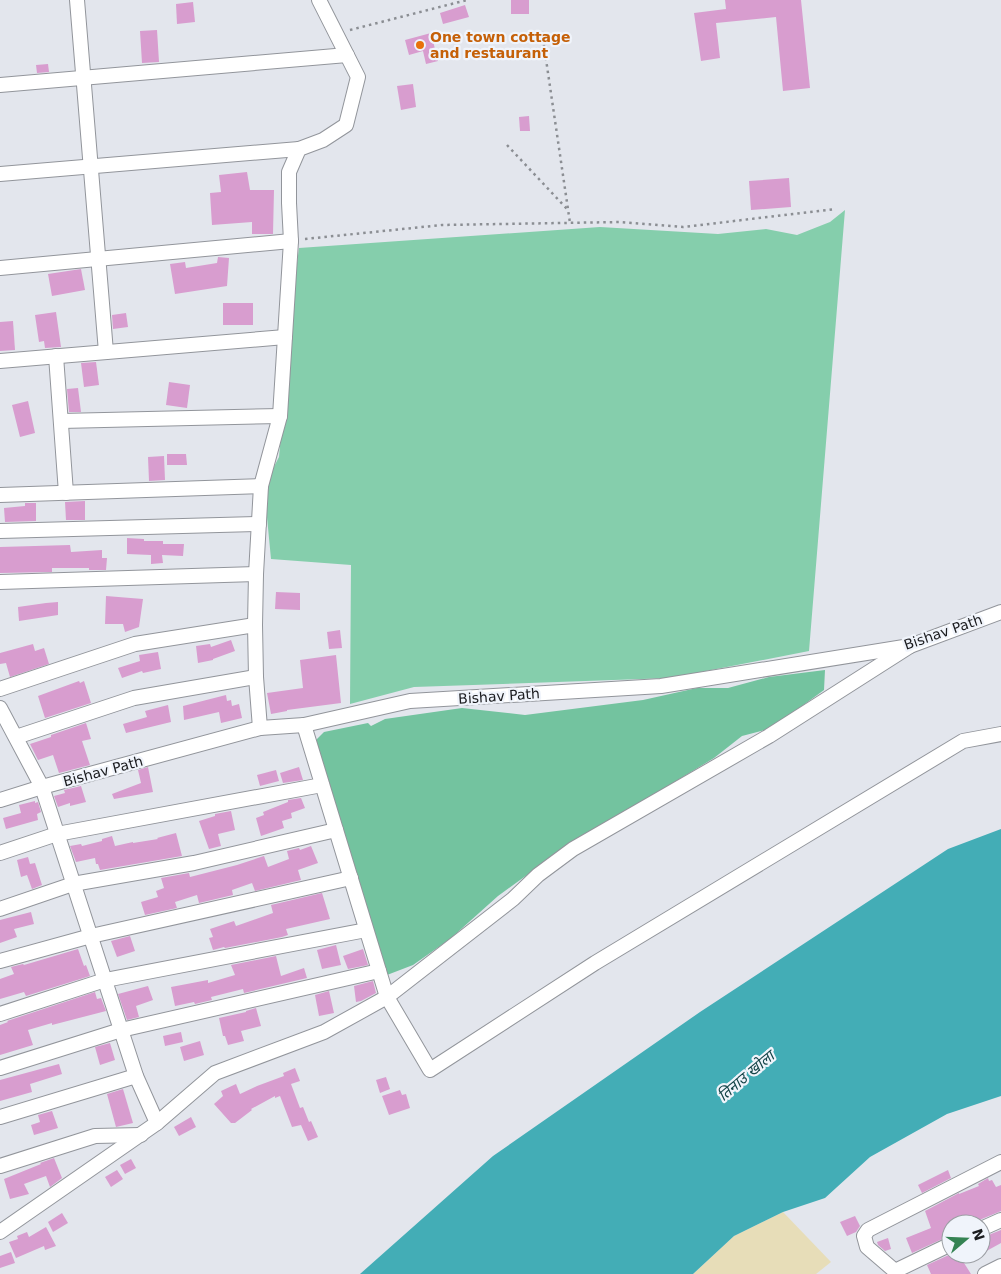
<svg xmlns="http://www.w3.org/2000/svg" width="1001" height="1274" font-family="'DejaVu Sans','Noto Sans Devanagari',sans-serif">
  <rect width="100%" height="100%" fill="#e3e6ed"/>
  <polygon fill="#85ceac" points="845,210 809,651 670,678 414,687 350,704 351,565 271,559 264,486 279,457 295,278 299,248 600,227 718,234 766,229 797,235 830,222"/>
  <polygon fill="#73c39f" points="825,670 824,690 772,728 742,736 714,758 556,854 498,896 450,939 413,965 387,975 316,740 324,732 368,723 371,726 385,719 462,708 525,715 643,700 697,688 728,688 769,677"/>
  <polygon fill="#e7ddb8" points="783,1212 831,1262 816,1274 693,1274 734,1236"/>
  <polygon fill="#43adb6" points="1001,829 1001,1096 947,1114 870,1157 825,1198 783,1212 734,1236 693,1274 360,1274 493,1156 700,1012 948,849"/>
  <g fill="#d89dcf">
    <rect x="511" y="0" width="18" height="14"/>
    <polygon points="725,0 801,0 810,88 783,91 776,17 716,23 720,58 701,61 694,13 726,9"/>
    <polygon points="193,2 195,22 177,24 176,4"/>
    <polygon points="465,5 469,17 443,24 440,13"/>
    <polygon points="157,30 159,62 142,63 140,31"/>
    <polygon points="431,33 438,61 426,64 423,51 409,55 405,40"/>
    <polygon points="48,64 49,72 37,73 36,65"/>
    <polygon points="413,84 416,107 401,110 397,86"/>
    <polygon points="529,116 530,131 520,131 519,117"/>
    <polygon points="247,172 250,190 274,190 273,234 252,234 252,222 212,225 210,193 221,192 219,175"/>
    <polygon points="789,178 791,207 751,210 749,181"/>
    <polygon points="218,257 229,258 227,286 175,294 170,264 185,262 186,268 217,263"/>
    <polygon points="81,269 85,290 52,296 48,274"/>
    <rect x="223" y="303" width="30" height="22"/>
    <polygon points="56,312 61,347 45,348 44,341 39,342 35,315"/>
    <polygon points="126,313 128,327 113,329 112,315"/>
    <polygon points="13,321 15,350 0,351 0,322"/>
    <polygon points="96,362 99,385 84,387 81,363"/>
    <polygon points="169,382 190,385 187,408 166,405"/>
    <polygon points="78,388 81,412 69,412 67,389"/>
    <polygon points="28,401 35,433 20,437 12,405"/>
    <polygon points="167,454 186,454 187,465 167,465"/>
    <polygon points="164,456 165,480 149,481 148,457"/>
    <polygon points="85,501 85,520 66,520 65,502"/>
    <polygon points="25,503 36,503 36,521 5,522 4,508 25,506"/>
    <polygon points="127,538 144,539 144,541 163,541 163,544 184,544 183,556 162,555 163,563 151,564 151,555 127,554"/>
    <polygon points="70,545 71,552 102,550 102,558 107,558 106,570 89,570 89,568 52,568 52,572 0,573 0,547"/>
    <polygon points="276,592 300,593 300,610 275,609"/>
    <polygon points="106,596 143,599 139,627 125,632 123,624 105,624"/>
    <polygon points="58,602 58,615 19,621 18,607 46,603"/>
    <polygon points="340,630 342,648 329,649 327,632"/>
    <polygon points="231,640 235,651 213,659 213,660 198,663 196,646 210,644 211,647"/>
    <polygon points="33,644 35,651 44,648 49,664 10,677 6,663 0,664 0,653"/>
    <polygon points="158,652 161,669 143,673 142,671 122,678 118,668 140,661 139,655"/>
    <polygon points="336,655 341,703 287,710 287,711 271,714 267,693 303,688 300,660"/>
    <polygon points="79,681 80,683 84,681 91,703 45,718 38,696"/>
    <polygon points="226,695 227,701 231,700 232,706 239,704 242,718 221,723 219,712 184,720 183,706"/>
    <polygon points="168,705 171,722 126,733 123,724 147,717 145,711"/>
    <polygon points="86,723 91,739 82,741 90,765 59,773 53,755 38,760 30,744 51,737 51,735"/>
    <polygon points="148,767 153,792 114,799 112,794 141,783 138,770"/>
    <polygon points="299,767 303,780 283,783 280,773"/>
    <polygon points="276,770 279,781 260,786 257,775"/>
    <polygon points="81,786 86,802 70,806 70,803 58,807 54,796 65,793 64,790"/>
    <polygon points="301,798 305,808 291,813 292,818 282,821 284,828 261,836 256,818 264,815 263,812 288,802 288,800"/>
    <polygon points="35,801 35,803 38,802 41,812 37,814 38,820 6,829 3,818 21,813 19,805"/>
    <polygon points="231,811 235,830 218,834 221,846 209,849 199,821 215,816 215,814"/>
    <polygon points="176,833 182,856 100,870 98,864 96,864 95,858 76,862 70,846 81,844 82,846 102,841 102,839 112,836 115,846 133,842 133,843 158,839 157,838"/>
    <polygon points="311,846 318,863 298,870 301,880 255,891 252,883 232,890 233,895 199,903 197,895 175,902 177,908 145,915 141,902 158,897 156,891 164,888 161,878 189,873 190,877 237,865 264,856 268,867 289,859 287,851 299,848 300,850"/>
    <polygon points="28,857 30,864 35,863 42,885 32,889 27,875 21,877 17,860"/>
    <polygon points="322,893 330,919 286,929 288,935 282,937 225,948 224,947 213,950 209,938 213,937 210,929 234,921 236,926 273,913 271,905"/>
    <polygon points="31,912 34,924 14,929 17,937 0,943 0,920"/>
    <polygon points="130,936 135,951 117,957 111,941"/>
    <polygon points="336,945 341,965 322,969 317,950"/>
    <polygon points="78,949 84,966 86,965 90,976 26,996 24,992 0,999 0,979 14,974 11,967 23,964 24,965"/>
    <polygon points="363,949 368,965 348,969 343,956"/>
    <polygon points="276,956 281,976 304,968 307,978 244,993 243,989 211,997 212,1000 195,1004 194,1002 175,1006 171,987 208,980 208,983 235,975 231,965"/>
    <polygon points="373,981 376,993 361,1001 356,1002 354,986"/>
    <polygon points="148,986 153,1000 136,1006 139,1017 127,1020 118,994"/>
    <polygon points="329,991 334,1013 319,1016 315,995"/>
    <polygon points="95,992 97,999 101,998 106,1011 52,1025 52,1023 28,1030 33,1045 0,1055 0,1025 8,1022 7,1021"/>
    <polygon points="256,1008 261,1026 241,1031 244,1041 228,1045 225,1036 223,1036 219,1018 246,1012 246,1011"/>
    <polygon points="181,1032 183,1042 165,1046 163,1036"/>
    <polygon points="200,1041 204,1055 184,1061 180,1047"/>
    <polygon points="110,1043 115,1060 100,1065 95,1047"/>
    <polygon points="59,1064 62,1074 30,1084 32,1092 0,1101 0,1080"/>
    <polygon points="295,1068 300,1081 291,1084 300,1108 303,1107 309,1122 311,1121 318,1137 308,1141 301,1125 292,1127 280,1096 275,1098 275,1096 251,1109 252,1110 235,1123 231,1123 214,1104 223,1096 221,1091 236,1084 240,1094 257,1086 284,1076 283,1073"/>
    <polygon points="386,1077 390,1089 380,1093 376,1080"/>
    <polygon points="123,1089 133,1123 116,1127 107,1094"/>
    <polygon points="400,1090 402,1095 406,1094 410,1108 389,1115 382,1096"/>
    <polygon points="52,1111 58,1128 34,1135 31,1125 40,1122 38,1115"/>
    <polygon points="191,1117 196,1127 179,1136 174,1127"/>
    <polygon points="54,1158 62,1178 50,1187 46,1176 24,1184 29,1194 10,1199 4,1179 41,1164 40,1163"/>
    <polygon points="131,1159 136,1168 125,1174 120,1165"/>
    <polygon points="117,1170 123,1179 111,1187 105,1177"/>
    <polygon points="948,1170 951,1178 922,1193 918,1185"/>
    <polygon points="988,1178 989,1181 992,1180 996,1187 1001,1185 1001,1211 977,1221 974,1224 951,1224 951,1235 912,1253 906,1238 931,1228 925,1211 959,1193 959,1194 979,1186 978,1184"/>
    <polygon points="62,1213 68,1223 53,1232 48,1222"/>
    <polygon points="855,1216 860,1226 856,1232 847,1236 840,1222"/>
    <polygon points="46,1227 56,1246 45,1250 44,1246 16,1258 9,1242 18,1239 17,1236 27,1232 29,1237"/>
    <polygon points="1001,1230 1001,1243 981,1254 981,1238"/>
    <polygon points="888,1238 891,1249 885,1251 878,1245 877,1242"/>
    <polygon points="11,1252 15,1263 0,1268 0,1256"/>
    <polygon points="951,1254 978,1254 964,1263 971,1274 931,1274 927,1265"/>
  </g>
  <g fill="none" stroke-linecap="round" stroke-linejoin="round">
    <g stroke="#92959b" stroke-width="16">
      <g id="minor">
        <polyline points="77,0 106,352"/>
        <polyline points="0,85 347,55"/>
        <polyline points="0,174 299,149"/>
        <polyline points="0,268 291,241"/>
        <polyline points="56,356 66,493"/>
        <polyline points="0,361 285,337"/>
        <polyline points="61,421 280,416"/>
        <polyline points="0,495 261,486"/>
        <polyline points="0,531 259,524"/>
        <polyline points="0,582 256,574"/>
        <polyline points="0,689 135,644 255,625"/>
        <polyline points="0,708 42,787 136,1076 157,1123"/>
        <polyline points="304,725 387,997 430,1070 595,963 963,741 1001,734"/>
        <polyline points="260,728 256,677 255,625 256,574 261,486 280,416 291,241 289,203 289,172 299,149 323,140 346,125 358,77 319,0"/>
        <polyline points="16,737 134,698 256,677"/>
        <polyline points="0,800 42,787 260,728 304,725 410,701 661,686 910,646 1001,612"/>
        <polyline points="0,853 57,834 322,785"/>
        <polyline points="0,909 73,884 194,863 336,830"/>
        <polyline points="0,961 91,936 351,878"/>
        <polyline points="0,1014 105,980 366,930"/>
        <polyline points="0,1068 121,1030 379,971"/>
        <polyline points="0,1117 136,1076"/>
        <polyline points="0,1166 95,1136 141,1135"/>
        <polyline points="981,1229 1001,1220"/>
        <polyline points="0,1232 157,1123 215,1073 324,1032 387,997 513,899 538,875 573,849 769,736 910,646"/>
        <polyline points="895,1271 951,1244"/>
        <polyline points="898,1274 895,1271 867,1247 864,1236 868,1230 1001,1162"/>
        <polyline points="985,1274 1001,1266"/>
      </g>
    </g>
    <g stroke="#8b8e93" stroke-width="2.5" stroke-dasharray="2.5 4" stroke-linecap="butt">
      <polyline points="350,30 467,0"/>
      <polyline points="542,32 570,223"/>
      <polyline points="507,145 567,209"/>
      <polyline points="305,239 442,225 620,222 683,227 836,209"/>
    </g>
    <use href="#minor" stroke="#fff" stroke-width="14"/>
  </g>
  <circle fill="#e8710a" stroke="#f0f4fb" stroke-width="2" cx="420" cy="45" r="5"/>
  <g text-anchor="middle" dominant-baseline="central" stroke-width="4.5" stroke-linejoin="round" paint-order="stroke">
    <g font-size="14" font-weight="bold" fill="#c56008" stroke="#f0f4fb" text-anchor="start">
      <text x="430" y="37">One town cottage<tspan x="430" dy="16">and restaurant</tspan></text>
    </g>
    <g font-size="14" fill="#1b1c1f" stroke="#f0f4fb">
      <text transform="translate(943 632) rotate(-19)">Bishav Path</text>
      <text transform="translate(499 696) rotate(-4)">Bishav Path</text>
      <text transform="translate(103 771) rotate(-15)">Bishav Path</text>
    </g>
    <g font-size="15" font-style="italic" fill="#144448" stroke="#f0f4fb">
      <text transform="translate(746 1076) rotate(-40)">तिनाउ खोला</text>
    </g>
  </g>
  <g transform="translate(966 1239) rotate(71)"><circle r="24" fill="#f0f4fb" stroke="#9b9ea3"/>
  <path d="M0-4L9 19L0 12L-9 19Z" fill="#358353"/>
  <text y="-8" font-size="14" font-weight="bold" text-anchor="middle" fill="#1b1c1f">N</text>
  </g>
</svg>
